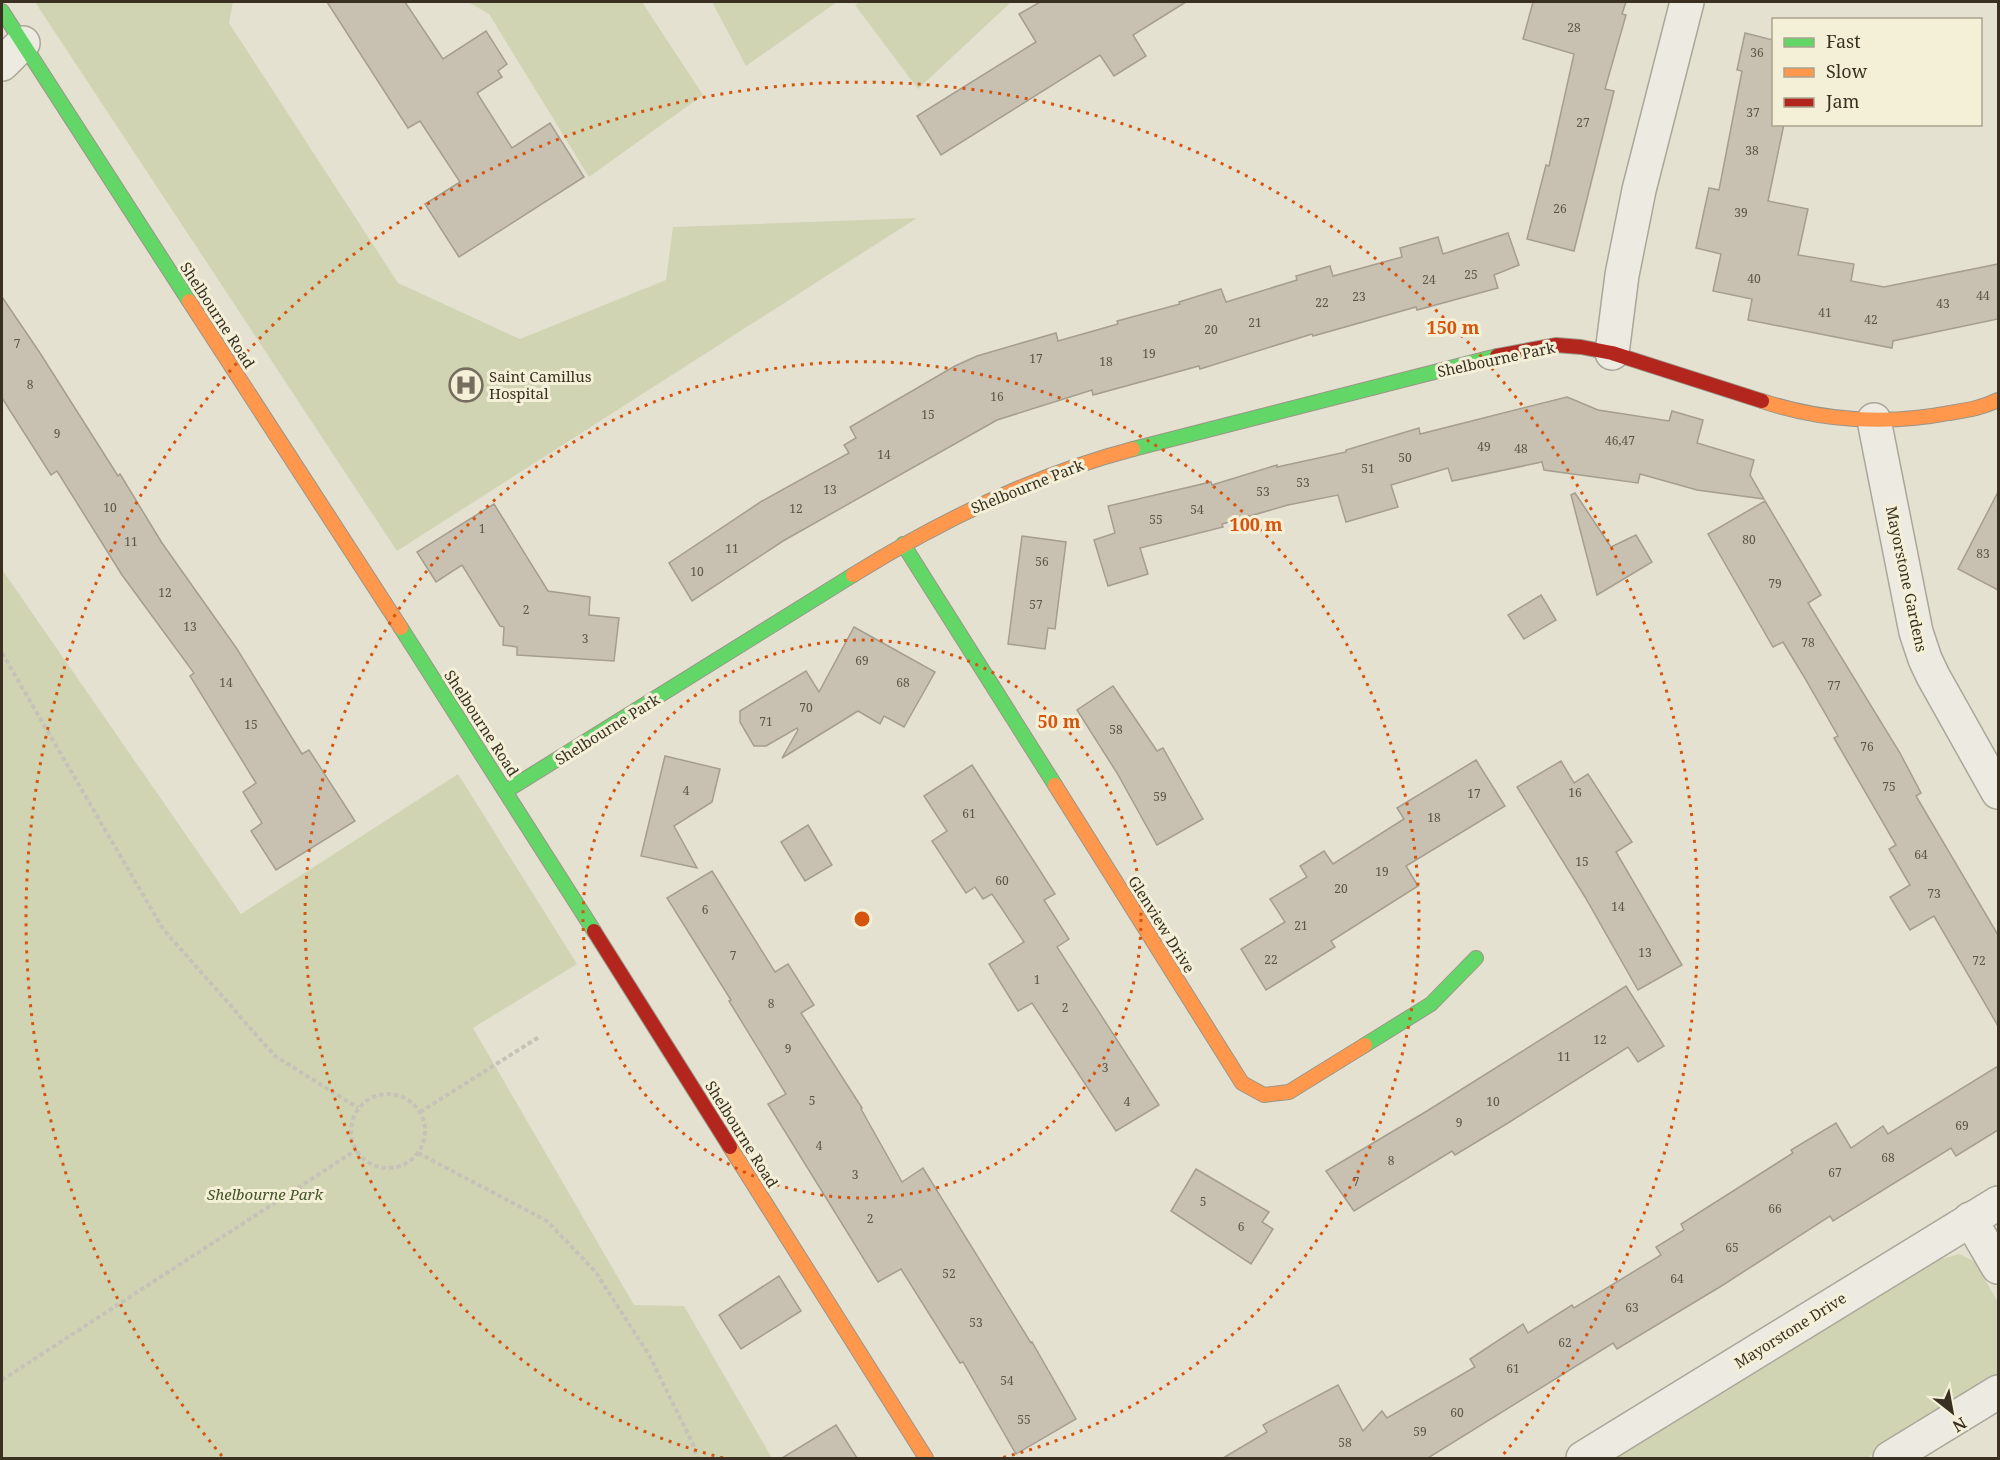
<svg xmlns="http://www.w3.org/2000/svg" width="2000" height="1460" font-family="'Noto Serif',serif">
  <rect width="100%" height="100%" fill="#e5e1d0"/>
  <g fill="#d0d4b3">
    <polygon points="35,2 233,2 229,23 398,283 520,339 666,280 673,227 917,218 397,551"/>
    <polygon points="468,2 642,2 703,95 589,177 489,14"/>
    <polygon points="712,2 837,2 746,66"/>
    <polygon points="860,2 1011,2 918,89 855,5"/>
    <polygon points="3,571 241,914 458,774 577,964 473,1028 634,1305 684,1306 772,1458 2,1458"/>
    <polygon points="1959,1254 1974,1261 1998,1302 1998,1378 1867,1458 1617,1458 1941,1259"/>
  </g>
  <g fill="#c8c1b1" stroke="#a59d8f" stroke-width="1.5">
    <polygon points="327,2 405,2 443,59 486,31 507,64 498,71 502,77 477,93 512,148 550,123 584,177 459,257 425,204 460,182 420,121 408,128"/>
    <polygon points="1040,2 1186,2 1133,35 1146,56 1114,76 1100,55 941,155 917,116 1036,42 1019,14"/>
    <polygon points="1533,2 1626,2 1622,14 1626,15 1605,89 1614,91 1574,251 1527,239 1546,165 1549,166 1574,54 1523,39"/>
    <polygon points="1745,33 1773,40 1773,124 1784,124 1768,201 1808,209 1798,255 1854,264 1851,281 1884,287 1998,264 1998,319 1893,341 1892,348 1748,320 1752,299 1713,291 1721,254 1696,248 1709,188 1719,190 1742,71 1737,70"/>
    <polygon points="1508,233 1519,265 1494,275 1498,288 1417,310 1416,307 1313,336 1312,334 1200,369 1199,366 1093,395 1092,390 997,420 783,541 692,601 669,563 762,501 849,453 844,445 856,438 850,427 955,366 977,356 1056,333 1058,341 1118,324 1117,321 1180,304 1179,302 1221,289 1226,302 1297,280 1296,276 1330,266 1333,276 1402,257 1400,248 1438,237 1443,254"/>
    <polygon points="2,297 40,353 118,476 120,474 162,543 237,649 302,754 309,750 355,821 276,870 251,831 262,823 243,792 256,783 190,676 194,673 122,575 57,471 51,475 2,398"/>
    <polygon points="1567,397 1598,410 1669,421 1672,411 1703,420 1697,443 1754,460 1750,475 1764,499 1697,490 1640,474 1638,483 1544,470 1542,462 1452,481 1448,468 1391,485 1398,507 1346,522 1338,495 1288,505 1222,524 1223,527 1140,548 1148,574 1108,586 1094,540 1115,533 1108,506 1211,482 1212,485 1277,465 1277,467 1346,452 1346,450 1419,428 1420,434"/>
    <polygon points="1998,492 1998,590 1958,569"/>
    <polygon points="1575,493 1611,547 1636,535 1652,562 1597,595 1571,495"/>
    <polygon points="1765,501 1821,595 1808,603 1900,753 1921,793 1916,796 1998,935 1998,1026 1934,916 1910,930 1890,897 1910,885 1889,849 1896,845 1834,738 1838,736 1803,675 1783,642 1773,647 1708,534"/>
    <polygon points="494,504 548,591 590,597 589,615 619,618 614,661 517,655 517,647 503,645 504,627 500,626 462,565 436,582 417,552"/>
    <polygon points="1022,536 1066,542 1055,629 1048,628 1045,649 1008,644"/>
    <polygon points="1541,595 1556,620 1524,639 1508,615"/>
    <polygon points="854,627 935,672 904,727 884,716 880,724 858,711 782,758 798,730 797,728 766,746 754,746 740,722 740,711 806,671 819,692"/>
    <polygon points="1113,686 1157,751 1163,748 1203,819 1157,845 1117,773 1077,710"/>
    <polygon points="665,756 720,769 712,802 674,826 697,868 641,856"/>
    <polygon points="1476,760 1505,806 1406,866 1418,886 1331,941 1335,947 1266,990 1241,949 1285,922 1270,899 1307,877 1300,866 1324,851 1333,864 1404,819 1397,808"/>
    <polygon points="1561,761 1574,783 1588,774 1632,842 1616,852 1682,965 1638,990 1585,897 1517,787"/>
    <polygon points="972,765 1055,894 1044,900 1069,939 1057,947 1159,1105 1116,1131 1032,1003 1018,1011 989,964 1024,942 992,894 983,899 975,887 966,893 932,841 947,831 924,796"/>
    <polygon points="808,825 832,865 805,881 781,842"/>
    <polygon points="712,871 775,972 788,964 814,1005 801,1013 862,1108 861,1109 902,1182 923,1168 1031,1343 1032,1342 1076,1419 1016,1454 963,1362 960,1363 901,1269 878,1282 768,1104 786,1094 729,1001 731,1000 667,898"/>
    <polygon points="1626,986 1664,1046 1638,1062 1628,1047 1508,1123 1455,1155 1452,1151 1354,1211 1326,1171 1427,1111"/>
    <polygon points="1998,1066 1998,1130 1956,1156 1951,1148 1833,1221 1830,1216 1723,1285 1617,1349 1613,1343 1428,1458 1223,1458 1267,1432 1263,1425 1338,1385 1363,1431 1382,1411 1387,1418 1475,1367 1470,1359 1523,1324 1528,1333 1572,1305 1574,1308 1661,1255 1656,1247 1684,1230 1681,1224 1793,1153 1791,1150 1836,1123 1851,1148 1883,1126 1888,1134"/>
    <polygon points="1196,1169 1269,1212 1262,1222 1273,1229 1251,1264 1171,1211"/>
    <polygon points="779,1276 801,1311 741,1349 719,1315"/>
    <polygon points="836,1425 857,1458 782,1458"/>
  </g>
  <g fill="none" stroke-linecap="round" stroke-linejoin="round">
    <g stroke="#aaa699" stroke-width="36">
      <g id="street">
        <polyline points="2,64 23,43"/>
        <polyline points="1612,353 1622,275 1639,190 1687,2"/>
        <polyline points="1874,420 1916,632 1925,659 1933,676 1998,792"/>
        <polyline points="1970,1219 1998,1267"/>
        <polyline points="1583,1458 1998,1203"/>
        <polyline points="1890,1458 1998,1392"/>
      </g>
    </g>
    <g stroke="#9a9588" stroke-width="16">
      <g id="fast">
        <polyline points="2,11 189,301"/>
        <polyline points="1133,449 1497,356"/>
        <polyline points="903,544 1055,785"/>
        <polyline points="401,628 594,931"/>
        <polyline points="506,791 853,575"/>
        <polyline points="1365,1045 1431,1004 1476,958"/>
      </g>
    </g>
    <g stroke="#9a9588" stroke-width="16">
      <g id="slow">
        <polyline points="189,301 401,628"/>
        <path d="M1762,401C1822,421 1887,425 1949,413C1967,410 1982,408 1998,400"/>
        <path d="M853,575C940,521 1034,475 1133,449"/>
        <polyline points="1055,785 1242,1083 1264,1095 1289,1092 1365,1045"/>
        <polyline points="730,1147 926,1458"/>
      </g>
    </g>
    <g stroke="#9a9588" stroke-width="16">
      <g id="jam">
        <polyline points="1497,356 1556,345 1581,347 1612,353 1762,401"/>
        <polyline points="594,931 730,1147"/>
      </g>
    </g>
    <g stroke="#c6c2b8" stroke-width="4" stroke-dasharray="4.5 3" stroke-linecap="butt">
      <polyline points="2,653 163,929 275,1056 358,1108"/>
      <circle cx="388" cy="1131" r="37"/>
      <polyline points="420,1112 539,1037"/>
      <polyline points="418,1153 547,1221 595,1271 649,1355 693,1444 697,1458"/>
      <polyline points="2,1380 356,1150"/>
    </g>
    <use href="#street" stroke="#edeae1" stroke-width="33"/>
    <use href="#fast" stroke="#63d668" stroke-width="14"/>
    <use href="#slow" stroke="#ff974d" stroke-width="14"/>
    <use href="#jam" stroke="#b3261e" stroke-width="14"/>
  </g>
  <g fill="none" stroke="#d6550e" stroke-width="3" stroke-dasharray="3 6">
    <circle cx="862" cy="919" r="279"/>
    <path d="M723 1458A557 557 0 1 1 1001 1458"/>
    <path d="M222 1456A836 836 0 1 1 1502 1456"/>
  </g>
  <defs>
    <g id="hospital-ring" transform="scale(1.725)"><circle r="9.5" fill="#f4f0d8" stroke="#756e5e" stroke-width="1.5"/><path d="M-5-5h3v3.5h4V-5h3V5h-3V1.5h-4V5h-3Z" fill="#756e5e"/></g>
  </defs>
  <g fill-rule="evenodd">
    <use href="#hospital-ring" x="466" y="385"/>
  </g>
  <g text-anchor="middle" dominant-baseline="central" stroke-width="6" stroke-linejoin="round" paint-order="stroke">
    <g font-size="12" fill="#5d5445">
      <text x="1574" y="27">28</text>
      <text x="1757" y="52">36</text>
      <text x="1753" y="112">37</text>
      <text x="1583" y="122">27</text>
      <text x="1752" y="150">38</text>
      <text x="1560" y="208">26</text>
      <text x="1741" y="212">39</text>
      <text x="1471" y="274">25</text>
      <text x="1754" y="278">40</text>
      <text x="1429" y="279">24</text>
      <text x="1983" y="295">44</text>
      <text x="1359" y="296">23</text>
      <text x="1322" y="302">22</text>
      <text x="1943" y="303">43</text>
      <text x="1825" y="312">41</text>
      <text x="1871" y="319">42</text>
      <text x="1255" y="322">21</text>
      <text x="1211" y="329">20</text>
      <text x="17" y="343">7</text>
      <text x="1149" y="353">19</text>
      <text x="1036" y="358">17</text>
      <text x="1106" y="361">18</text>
      <text x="30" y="384">8</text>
      <text x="997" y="396">16</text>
      <text x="928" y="414">15</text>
      <text x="57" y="433">9</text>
      <text x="1620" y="440">46,47</text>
      <text x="1484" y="446">49</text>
      <text x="1521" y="448">48</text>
      <text x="884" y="454">14</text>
      <text x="1405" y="457">50</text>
      <text x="1368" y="468">51</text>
      <text x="1303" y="482">53</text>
      <text x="830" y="489">13</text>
      <text x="1263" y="491">53</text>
      <text x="110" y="507">10</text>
      <text x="796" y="508">12</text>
      <text x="1197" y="509">54</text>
      <text x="1156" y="519">55</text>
      <text x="482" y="528">1</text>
      <text x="1749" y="539">80</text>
      <text x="131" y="541">11</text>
      <text x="732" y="548">11</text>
      <text x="1983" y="553">83</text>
      <text x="1042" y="561">56</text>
      <text x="697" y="571">10</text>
      <text x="1775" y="583">79</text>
      <text x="165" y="592">12</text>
      <text x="1036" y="604">57</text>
      <text x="526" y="609">2</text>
      <text x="190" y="626">13</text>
      <text x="585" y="638">3</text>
      <text x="1808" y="642">78</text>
      <text x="862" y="660">69</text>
      <text x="226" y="682">14</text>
      <text x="903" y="682">68</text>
      <text x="1834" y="685">77</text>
      <text x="806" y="707">70</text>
      <text x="766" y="721">71</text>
      <text x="251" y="724">15</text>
      <text x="1116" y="729">58</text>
      <text x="1867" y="746">76</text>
      <text x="1889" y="786">75</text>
      <text x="686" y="790">4</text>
      <text x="1575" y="792">16</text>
      <text x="1474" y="793">17</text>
      <text x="1160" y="796">59</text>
      <text x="969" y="813">61</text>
      <text x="1434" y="817">18</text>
      <text x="1921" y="854">64</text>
      <text x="1582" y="861">15</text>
      <text x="1382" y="871">19</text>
      <text x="1002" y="880">60</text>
      <text x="1341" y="888">20</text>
      <text x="1934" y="893">73</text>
      <text x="1618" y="906">14</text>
      <text x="705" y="909">6</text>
      <text x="1301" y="925">21</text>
      <text x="1645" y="952">13</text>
      <text x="733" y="955">7</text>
      <text x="1271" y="959">22</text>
      <text x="1979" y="960">72</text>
      <text x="1037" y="979">1</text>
      <text x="771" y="1003">8</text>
      <text x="1065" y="1007">2</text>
      <text x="1600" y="1039">12</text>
      <text x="788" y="1048">9</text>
      <text x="1564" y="1056">11</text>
      <text x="1105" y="1067">3</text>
      <text x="812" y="1100">5</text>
      <text x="1127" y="1101">4</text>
      <text x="1493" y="1101">10</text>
      <text x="1459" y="1122">9</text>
      <text x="1962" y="1125">69</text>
      <text x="819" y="1145">4</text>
      <text x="1888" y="1157">68</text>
      <text x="1391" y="1160">8</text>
      <text x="1835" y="1172">67</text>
      <text x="855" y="1174">3</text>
      <text x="1356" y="1181">7</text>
      <text x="1203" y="1201">5</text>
      <text x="1775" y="1208">66</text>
      <text x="870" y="1218">2</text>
      <text x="1241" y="1226">6</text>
      <text x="1732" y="1247">65</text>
      <text x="949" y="1273">52</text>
      <text x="1677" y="1278">64</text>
      <text x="1632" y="1307">63</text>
      <text x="976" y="1322">53</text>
      <text x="1565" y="1342">62</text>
      <text x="1513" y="1368">61</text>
      <text x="1007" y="1380">54</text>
      <text x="1457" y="1412">60</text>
      <text x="1024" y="1419">55</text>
      <text x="1420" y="1431">59</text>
      <text x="1345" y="1442">58</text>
    </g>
    <g font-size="15" fill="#393021" stroke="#f4f0d8">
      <text transform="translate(218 315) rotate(57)">Shelbourne Road</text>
      <text transform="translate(1496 359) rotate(-12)">Shelbourne Park</text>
      <text transform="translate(1027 486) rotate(-22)">Shelbourne Park</text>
      <text transform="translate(1907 579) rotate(78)">Mayorstone Gardens</text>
      <text transform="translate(482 723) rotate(57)">Shelbourne Road</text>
      <text transform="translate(607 729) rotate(-32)">Shelbourne Park</text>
      <text transform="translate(1162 924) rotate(58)">Glenview Drive</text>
      <text transform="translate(742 1134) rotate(58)">Shelbourne Road</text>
      <text transform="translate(1790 1330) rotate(-32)">Mayorstone Drive</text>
    </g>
    <g font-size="15" fill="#393021" stroke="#f4f0d8" text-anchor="start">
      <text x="489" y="376">Saint Camillus<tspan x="489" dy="17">Hospital</tspan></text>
    </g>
    <g font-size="15" font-style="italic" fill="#435428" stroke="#f4f0d8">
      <text x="265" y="1194">Shelbourne Park</text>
    </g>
  </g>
  <circle cx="862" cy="919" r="9" fill="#d6550e" stroke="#f4f0d8" stroke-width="3"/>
  <g font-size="18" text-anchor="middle" font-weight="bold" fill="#d6550e" stroke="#f4f0d8" stroke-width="6" stroke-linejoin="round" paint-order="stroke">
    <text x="1453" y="334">150 m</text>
    <text x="1256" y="531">100 m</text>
    <text x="1059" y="728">50 m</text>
  </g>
  <rect width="2000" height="1460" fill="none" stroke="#393021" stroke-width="6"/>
  <rect x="1772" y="18" width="210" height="108" fill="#f4f0d8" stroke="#a9a38f" stroke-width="1.5"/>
  <rect x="1784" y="38" width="30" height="9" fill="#63d668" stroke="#a9a38f" stroke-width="1.5"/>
  <text x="1826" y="48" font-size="18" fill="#393021">Fast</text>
  <rect x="1784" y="68" width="30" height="9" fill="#ff974d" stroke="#a9a38f" stroke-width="1.5"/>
  <text x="1826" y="78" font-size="18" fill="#393021">Slow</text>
  <rect x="1784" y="98" width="30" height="9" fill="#b3261e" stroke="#a9a38f" stroke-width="1.5"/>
  <text x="1826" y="108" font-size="18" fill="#393021">Jam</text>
  <g transform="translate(1952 1412) rotate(149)" stroke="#f4f0d8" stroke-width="4.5" paint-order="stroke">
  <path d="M0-4.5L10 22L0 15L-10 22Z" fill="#393021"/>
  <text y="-9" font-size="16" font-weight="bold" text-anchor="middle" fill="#393021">N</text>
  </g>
</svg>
